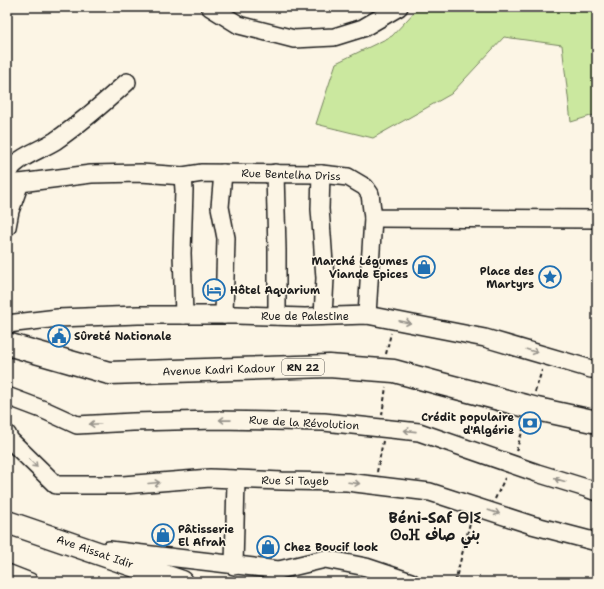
<svg xmlns="http://www.w3.org/2000/svg" width="604" height="589" font-family="'Shantell Sans','Playpen Sans Arabic','Noto Sans Tifinagh',sans-serif">
  <rect width="100%" height="100%" fill="#fcf5e5"/>
  <filter id="ink" filterUnits="userSpaceOnUse"><feTurbulence type="fractalNoise" baseFrequency=".025" numOctaves="2"/><feDisplacementMap in="SourceGraphic" scale="8" xChannelSelector="R" yChannelSelector="G"/><feConvolveMatrix kernelMatrix="1 2 1 2 8 2 1 2 1" color-interpolation-filters="sRGB"/></filter>
  <g filter="url(#ink)">
    <polygon fill="#cbe89f" stroke="#74825e" points="419,7 597,7 597,114 571,122 562,45 504,37 451,94 373,138 316,124 336,63 392,36"/>
    <g fill="none" stroke-linecap="round" stroke-linejoin="round">
      <g stroke="#1c1c1c" stroke-width="20">
        <g id="minor">
          <polyline points="210,7 239,25 294,39 334,37 363,28 399,7"/>
          <polyline points="223,173 220,207 226,238 224,315"/>
          <polyline points="275,173 277,250 277,316"/>
          <polyline points="321,174 320,209 322,235 325,278 323,316"/>
          <polyline points="183,176 184,190 182,253 184,315"/>
          <path d="M7,177C9,172 11,167 15,164C26,154 42,149 55,141C81,123 104,103 127,82"/>
          <polyline points="7,183 20,183 91,174 141,173 183,176 202,173 321,174 348,177 365,187 370,194 373,218 597,219"/>
          <polyline points="7,227 10,211 20,183"/>
          <polyline points="367,315 373,218"/>
          <polyline points="7,324 58,318 138,315 236,315 305,317 367,315 485,338 591,369 597,369"/>
          <polyline points="7,396 44,410 77,425 133,422 216,420 324,422 419,432 537,473 586,488 597,492"/>
          <polyline points="7,434 10,440 56,485 123,485 210,478 282,481 347,482 430,492 532,525 597,542"/>
          <polyline points="109,550 279,570 325,559 366,567 411,582"/>
          <polyline points="234,566 236,480"/>
          <polyline points="7,573 30,582"/>
        </g>
      </g>
      <g stroke="#1c1c1c" stroke-width="25">
        <g id="major">
          <polyline points="7,344 109,373 329,366 394,371 438,383 537,409 597,422"/>
          <polyline points="7,522 182,582"/>
        </g>
      </g>
      <g stroke="#1c1c1c" stroke-width="2" stroke-dasharray="4 3" stroke-linecap="butt">
        <polyline points="386,354 391,333"/>
        <polyline points="535,392 542,370"/>
        <polyline points="382,415 386,387"/>
        <polyline points="516,451 525,423"/>
        <polyline points="377,472 383,441"/>
        <polyline points="495,499 505,478"/>
        <polyline points="455,582 471,519"/>
      </g>
      <use href="#minor" stroke="#fcf5e5" stroke-width="17"/>
      <use href="#major" stroke="#fcf5e5" stroke-width="22"/>
    </g>
    <defs><path id="oneway-shaft" d="M-6 0H5M1.5-3L5.5 0L1.5 3" fill="none" stroke-width="1.6" stroke-linecap="round" stroke-linejoin="round"/></defs>
    <g stroke="#97938b">
      <use href="#oneway-shaft" transform="translate(405 322) rotate(11)"/>
      <use href="#oneway-shaft" transform="translate(532 351) rotate(17)"/>
      <use href="#oneway-shaft" transform="translate(225 420) rotate(-179)"/>
      <use href="#oneway-shaft" transform="translate(95 424) rotate(177)"/>
      <use href="#oneway-shaft" transform="translate(410 431) rotate(-174)"/>
      <use href="#oneway-shaft" transform="translate(33 463) rotate(45)"/>
      <use href="#oneway-shaft" transform="translate(560 480) rotate(-164)"/>
      <use href="#oneway-shaft" transform="translate(154 483) rotate(-5)"/>
      <use href="#oneway-shaft" transform="translate(354 483) rotate(7)"/>
      <use href="#oneway-shaft" transform="translate(494 512) rotate(18)"/>
    </g>
  </g>
  <defs>
    <g id="shop-ring" transform="scale(1.15)"><circle r="9.5" fill="#fcf5e5" stroke="#1f6fb2" stroke-width="1.5"/><path d="M-5-2.5h2.3a2.7 3.5 0 0 1 5.4 0H5L5.5 6h-11ZM-1.5-2.5h3a1.5 2.3 0 0 0-3 0Z" fill="#1f6fb2"/></g>
    <g id="sight-ring" transform="scale(1.15)"><circle r="9.5" fill="#fcf5e5" stroke="#1f6fb2" stroke-width="1.5"/><path d="M0-6L1.8-2.2L6-1.7L2.9 1.2L3.7 5.4L0 3.3L-3.7 5.4L-2.9 1.2L-6-1.7L-1.8-2.2Z" fill="#1f6fb2"/></g>
    <g id="hotel-ring" transform="scale(1.15)"><circle r="9.5" fill="#fcf5e5" stroke="#1f6fb2" stroke-width="1.5"/><path d="M-6-4.5h1.5V1H6V5H4.5V3h-9V5H-6ZM-4 0a1.8 1.8 0 1 1 3.6 0ZM.5 0V-2.5h3Q6-2.5 6 0Z" fill="#1f6fb2"/></g>
    <g id="civic-ring" transform="scale(1.15)"><circle r="9.5" fill="#fcf5e5" stroke="#1f6fb2" stroke-width="1.5"/><path d="M-.6-6.5H3V-4.5H.6V-3L4-1V1h2V6H-6V1h2V-1L-.6-3ZM-1.2 2.5V6h2.4V2.5Z" fill="#1f6fb2"/></g>
    <g id="bank-ring" transform="scale(1.15)"><circle r="9.5" fill="#fcf5e5" stroke="#1f6fb2" stroke-width="1.5"/><path d="M-6-4H6V4H-6ZM0-2.3a2.3 2.3 0 1 0 0 4.6a2.3 2.3 0 1 0 0-4.6Z" fill="#1f6fb2"/></g>
  </defs>
  <g fill-rule="evenodd">
    <use href="#shop-ring" x="424" y="267"/>
    <use href="#sight-ring" x="550" y="277"/>
    <use href="#hotel-ring" x="214" y="290"/>
    <use href="#civic-ring" x="59" y="336"/>
    <use href="#bank-ring" x="530" y="423"/>
    <use href="#shop-ring" x="163" y="535"/>
    <use href="#shop-ring" x="268" y="547"/>
  </g>
  <g text-anchor="middle" dominant-baseline="central" stroke-width="3" stroke-linejoin="round" paint-order="stroke">
    <rect fill="#fcf5e5" stroke="#5f5d58" stroke-width="1" x="282" y="359" width="42" height="16" rx="3"/>
    <g font-size="10" font-weight="bold" fill="#1c1c1c">
      <text x="303" y="367">RN 22</text>
    </g>
    <g font-size="11" fill="#1c1c1c" stroke="#fcf5e5">
      <text transform="translate(291 175) rotate(2)">Rue Bentelha Driss</text>
      <text x="305" y="316">Rue de Palestine</text>
      <text transform="translate(219 370) rotate(-2)">Avenue Kadri Kadour</text>
      <text transform="translate(304 423) rotate(3)">Rue de la Révolution</text>
      <text transform="translate(295 481) rotate(1)">Rue Si Tayeb</text>
      <text transform="translate(95 552) rotate(19)">Ave Aissat Idir</text>
    </g>
    <g font-size="11" font-weight="bold" fill="#1c1c1c" stroke="#fcf5e5" text-anchor="start">
      <text x="408" y="261" text-anchor="end">Marché Légumes<tspan x="408" dy="13">Viande Epices</tspan></text>
      <text x="534" y="271" text-anchor="end">Place des<tspan x="534" dy="13">Martyrs</tspan></text>
      <text x="230" y="290">Hôtel Aquarium</text>
      <text x="74" y="336">Sûreté Nationale</text>
      <text x="514" y="417" text-anchor="end">Crédit populaire<tspan x="514" dy="13">d'Algérie</tspan></text>
      <text x="178" y="529">Pâtisserie<tspan x="178" dy="13">El Afrah</tspan></text>
      <text x="284" y="547">Chez Boucif look</text>
    </g>
    <g font-size="15" font-weight="bold" fill="#1c1c1c" stroke="#fcf5e5">
      <text x="435" y="518">Béni-Saf ⴱⵏⵉ<tspan x="435" dy="17">ⵙⴰⴼ بني صاف</tspan></text>
    </g>
  </g>
  <rect width="604" height="589" fill="none" stroke="#fcf5e5" stroke-width="24"/>
  <rect x="12" y="12" width="580" height="565" fill="none" stroke="#1c1c1c" stroke-width="1.5" filter="url(#ink)"/>
</svg>
